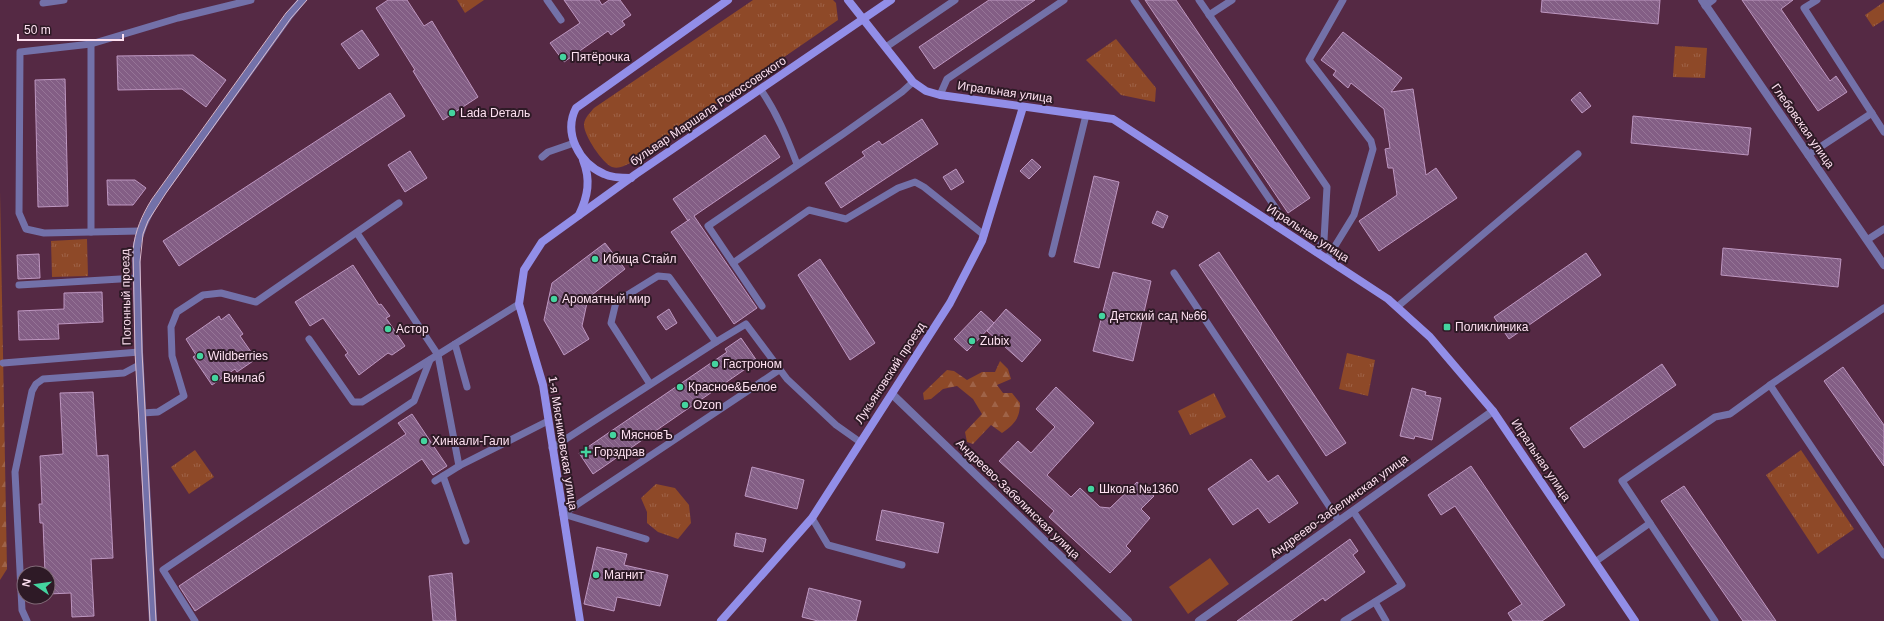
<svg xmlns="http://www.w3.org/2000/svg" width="1884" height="621" font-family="Arial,sans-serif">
  <defs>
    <pattern id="forest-firs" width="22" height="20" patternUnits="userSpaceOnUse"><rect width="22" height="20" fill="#8e4928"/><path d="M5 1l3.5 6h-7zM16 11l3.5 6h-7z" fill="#9f6348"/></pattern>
    <pattern id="park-tufts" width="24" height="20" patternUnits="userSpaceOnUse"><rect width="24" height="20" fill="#8e4928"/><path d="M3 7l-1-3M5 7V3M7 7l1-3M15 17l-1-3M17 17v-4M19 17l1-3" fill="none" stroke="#9f6348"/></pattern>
    <pattern id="building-back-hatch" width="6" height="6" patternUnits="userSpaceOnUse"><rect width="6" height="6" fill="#835e85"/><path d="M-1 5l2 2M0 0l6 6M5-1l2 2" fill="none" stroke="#967597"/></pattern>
  </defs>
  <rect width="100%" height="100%" fill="#552944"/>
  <polygon fill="#8e4928" points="1210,558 1229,584 1188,614 1169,587"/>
  <g fill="url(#forest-firs)">
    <polygon points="0,192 7,569 0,580"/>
    <path d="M1000,361L1008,369L1011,379L997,385L1003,393H1012L1020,403C1020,419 1014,424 1002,433L991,425L973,444L967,442L965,432L982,414L973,399L957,386L943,389L931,399L924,400L923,393L947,370L954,371L967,380L982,372H995Z"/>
  </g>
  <g fill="url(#park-tufts)">
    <polygon points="457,0 484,0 465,13"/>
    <path d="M753,0H833L836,3L838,20L630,163C624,166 619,169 612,167C602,163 583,134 584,124C585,117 590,113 594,108Z"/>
    <polygon points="1884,2 1884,20 1873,27 1865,15"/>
    <polygon points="1116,39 1156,88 1155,102 1121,95 1086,60"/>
    <polygon points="1675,46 1707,48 1705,78 1673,77"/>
    <polygon points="87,239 88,276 52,277 51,241"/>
    <polygon points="1347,353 1375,360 1368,396 1339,389"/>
    <polygon points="1214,393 1226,417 1190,435 1178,411"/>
    <polygon points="195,450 214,477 189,494 171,467"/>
    <polygon points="1801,450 1854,529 1818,554 1766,475"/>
    <polygon points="656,484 675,488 689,505 691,523 678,539 658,532 647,523 647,512 641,498"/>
  </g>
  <g fill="url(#building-back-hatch)" stroke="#be97c1">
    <polygon points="388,0 407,0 424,26 432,21 478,97 443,120 413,71 415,70 376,8"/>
    <polygon points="564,0 599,0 602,5 609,0 620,0 631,15 622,21 625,25 611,35 608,31 564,62 550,43 580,23"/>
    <polygon points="989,0 1035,0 934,69 919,47"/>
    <polygon points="1145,0 1176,0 1310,198 1288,213"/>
    <polygon points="1542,0 1660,0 1658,24 1541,12"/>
    <polygon points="1742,0 1793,0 1781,9 1830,81 1836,76 1847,92 1818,111"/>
    <polygon points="362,30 379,55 359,69 341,44"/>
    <polygon points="1343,32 1402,78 1391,92 1413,89 1426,175 1436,168 1457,198 1379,251 1359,221 1397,195 1393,168 1388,168 1385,149 1390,148 1384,109 1351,83 1348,88 1333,75 1336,71 1321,60"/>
    <polygon points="193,55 226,80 206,107 182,89 118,90 117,56"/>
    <polygon points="65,79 68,206 38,207 35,80"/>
    <polygon points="1580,92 1591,106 1582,113 1571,100"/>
    <polygon points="390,93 405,116 179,266 163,241"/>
    <polygon points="1633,116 1751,128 1748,155 1631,143"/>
    <polygon points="922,119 938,144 841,208 825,183 865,156 862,152 879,141 882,145"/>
    <polygon points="765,135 780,157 694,216 757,308 734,324 671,232 690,219 688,221 673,199"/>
    <polygon points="410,151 427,178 405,192 388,165"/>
    <polygon points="1032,159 1041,167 1029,179 1020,171"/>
    <polygon points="956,169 964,182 951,190 943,177"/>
    <polygon points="1094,176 1119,182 1099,268 1074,262"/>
    <polygon points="107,180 135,180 146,188 133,205 108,205"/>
    <polygon points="1157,211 1168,216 1163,228 1152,223"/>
    <polygon points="605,243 625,269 588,298 582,326 589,339 564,355 544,320 552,283"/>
    <polygon points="1723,248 1841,259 1838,287 1721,275"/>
    <polygon points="1219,252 1346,443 1326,456 1199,265"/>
    <polygon points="1586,253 1601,275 1509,339 1494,317"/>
    <polygon points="39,254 40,278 18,279 17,255"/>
    <polygon points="820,259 875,343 850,360 798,275"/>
    <polygon points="353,265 379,305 381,304 390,316 386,318 405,346 392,355 388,353 359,375 345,355 348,353 323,318 310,326 295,302"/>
    <polygon points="1113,272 1151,281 1133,361 1093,351"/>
    <polygon points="102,292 103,322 58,324 59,339 19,340 18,311 64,309 64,293"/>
    <polygon points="669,309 677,323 666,330 657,317"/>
    <polygon points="1006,309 1041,340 1022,362 987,331"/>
    <polygon points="981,311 994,323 967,351 954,339"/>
    <polygon points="229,314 243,334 240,336 256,359 237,372 235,369 212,385 193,357 196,355 186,339 219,316 221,320"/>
    <polygon points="741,338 757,361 593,474 579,453 727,352 725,349"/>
    <polygon points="1662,364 1676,385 1584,448 1570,428"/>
    <polygon points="1843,367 1884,425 1884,466 1824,381"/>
    <polygon points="1056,387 1094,423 1047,475 1071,497 1080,488 1100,507 1110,508 1137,482 1154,496 1141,509 1150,518 1126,546 1131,551 1110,573 1049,517 1054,511 999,461 1018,441 1031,453 1055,427 1036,409"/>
    <polygon points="1412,388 1426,392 1425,395 1441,398 1432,440 1415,436 1414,439 1400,436"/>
    <polygon points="93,392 97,456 108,455 113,558 91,559 94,616 72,617 71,593 48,594 48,573 45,573 43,523 40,523 39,504 42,504 40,456 63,454 60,393"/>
    <polygon points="412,414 447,466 433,475 422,459 195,611 179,586 406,434 398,423"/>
    <polygon points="1251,459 1268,482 1278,475 1298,503 1269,523 1258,508 1233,525 1208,489"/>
    <polygon points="1471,466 1565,605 1542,621 1513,621 1508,613 1522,604 1455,506 1441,515 1428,495"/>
    <polygon points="752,467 804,480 797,509 745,496"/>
    <polygon points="1684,486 1776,621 1743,621 1692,547 1661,501"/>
    <polygon points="882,510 944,523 938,553 876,540"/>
    <polygon points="736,533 766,539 763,552 734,546"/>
    <polygon points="1350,539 1358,551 1353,555 1365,572 1325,601 1323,598 1291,621 1237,621"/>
    <polygon points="597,547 627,554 624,565 668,575 660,606 617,597 614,611 584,604"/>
    <polygon points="452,573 456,621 433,621 429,576"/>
    <polygon points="809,588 861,601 856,621 818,621 802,617"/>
  </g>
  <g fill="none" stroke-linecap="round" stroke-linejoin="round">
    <g stroke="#7371a9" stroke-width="7">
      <polyline points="547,0 561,20"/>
      <polyline points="1134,0 1277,210 1272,223"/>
      <polyline points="1199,0 1327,187 1324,240 1316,252"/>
      <polyline points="1817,0 1804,8 1884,132"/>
      <polyline points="43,3 64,0"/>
      <polyline points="1705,6 1713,0"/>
      <polyline points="1209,15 1232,0"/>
      <polyline points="91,44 91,232"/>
      <polyline points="886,47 955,0"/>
      <path d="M761,90C777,113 787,138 797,164"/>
      <polyline points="940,95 947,79 1064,0"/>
      <polyline points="1808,155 1872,113"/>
      <polyline points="542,157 548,152 574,143"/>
      <polyline points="140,231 44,233 26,229 19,213 20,52 91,44 178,18 251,0"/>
      <polyline points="357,233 438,355 459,466"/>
      <polyline points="1867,240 1884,229"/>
      <polyline points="1052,254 1086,115"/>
      <polyline points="1327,259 1354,215 1373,149 1371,141 1309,60 1343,0"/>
      <polyline points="733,263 809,210 846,219 898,188 915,182 924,187 984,235"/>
      <polyline points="1174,273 1339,521"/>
      <polyline points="19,285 137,278"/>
      <polyline points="762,306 708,226 843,134 902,92 913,82"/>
      <polyline points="1397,307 1578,154"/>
      <polyline points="1884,308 1770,385 1884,555"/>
      <polyline points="309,339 353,402 362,402 519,304"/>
      <polyline points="455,344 467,387"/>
      <polyline points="3,363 139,352"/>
      <polyline points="650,384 611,323 616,302 658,276 669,277 716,342"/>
      <polyline points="142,413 158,412 184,396 172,356 171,327 177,312 203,295 221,293 256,302 399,203"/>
      <polyline points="552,448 716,342 746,324 787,379 836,425 860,442"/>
      <polyline points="443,476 466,541"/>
      <polyline points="435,481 459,466 548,421"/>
      <polyline points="563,514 779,370"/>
      <polyline points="563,514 646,539"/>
      <polyline points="812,518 828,545 902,565"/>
      <polyline points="1595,562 1650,523"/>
      <polyline points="1375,602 1386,621"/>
      <polyline points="27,621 22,610 15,472 32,391 36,384 43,379 124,373 139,365"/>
      <polyline points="195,621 163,570 414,401 430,360"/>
      <polyline points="1344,621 1402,585 1353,511"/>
      <polyline points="1715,621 1622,481 1715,417 1730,414 1770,385"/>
    </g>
    <g stroke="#7371a9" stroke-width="8">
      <polyline points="1702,0 1884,265"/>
      <polyline points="892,394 1128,621"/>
      <path d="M153,621L139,352L136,250C139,232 146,218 155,202L289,16L302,0"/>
      <polyline points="1199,621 1493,411"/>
    </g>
    <g stroke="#928ee8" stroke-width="8">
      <polyline points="848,0 913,82 926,91 940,95 1113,119 1388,299 1430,337 1493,411 1635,621"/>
      <path d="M631,178C622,178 612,178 604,174C579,163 563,133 576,108L728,0"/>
      <path d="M579,215C588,196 591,180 583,160"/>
      <polyline points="580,621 543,385 519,304 524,270 542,242 636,174 891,0"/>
      <polyline points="721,621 812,518 950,303 982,241 1023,107"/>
    </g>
    <g stroke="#d9b9cb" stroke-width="1">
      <path d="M150,621L135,352L133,250C135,231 142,215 152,199L286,13L298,0"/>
      <polyline points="156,621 142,352 140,262 143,234 148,221 166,193 291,18 307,0"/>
    </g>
  </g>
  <g fill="#44d49f" stroke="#2e1a26" stroke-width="1.5">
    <circle cx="563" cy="57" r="4"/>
    <circle cx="452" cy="113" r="4"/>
    <circle cx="595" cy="259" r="4"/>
    <circle cx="554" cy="299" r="4"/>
    <circle cx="1102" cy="316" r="4"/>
    <rect x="1443" y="323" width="8" height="8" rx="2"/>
    <circle cx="388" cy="329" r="4"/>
    <circle cx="972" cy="341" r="4"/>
    <circle cx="200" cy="356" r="4"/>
    <circle cx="715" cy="364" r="4"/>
    <circle cx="215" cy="378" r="4"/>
    <circle cx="680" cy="387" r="4"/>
    <circle cx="685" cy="405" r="4"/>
    <circle cx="613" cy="435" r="4"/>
    <circle cx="424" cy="441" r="4"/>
    <path d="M584 446h4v4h4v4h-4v4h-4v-4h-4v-4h4z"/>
    <circle cx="1091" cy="489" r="4"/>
    <circle cx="596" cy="575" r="4"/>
  </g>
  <g text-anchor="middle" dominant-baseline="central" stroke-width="4" stroke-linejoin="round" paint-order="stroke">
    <g font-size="12" fill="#fee1f1" stroke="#2e1a26" text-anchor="start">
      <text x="571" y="57">Пятёрочка</text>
      <text x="460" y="113">Lada Dеталь</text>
      <text x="603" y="259">Ибица Стайл</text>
      <text x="562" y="299">Ароматный мир</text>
      <text x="1110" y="316">Детский сад №66</text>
      <text x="1455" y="327">Поликлиника</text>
      <text x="396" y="329">Астор</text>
      <text x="980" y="341">Zubix</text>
      <text x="208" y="356">Wildberries</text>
      <text x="723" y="364">Гастроном</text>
      <text x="223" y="378">Винлаб</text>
      <text x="688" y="387">Красное&amp;Белое</text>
      <text x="693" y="405">Ozon</text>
      <text x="621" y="435">МясновЪ</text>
      <text x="432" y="441">Хинкали-Гали</text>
      <text x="594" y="452">Горздрав</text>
      <text x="1099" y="489">Школа №1360</text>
      <text x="604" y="575">Магнит</text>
    </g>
    <g font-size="12" fill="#fee1f1" stroke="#2e1a26">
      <text transform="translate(1005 92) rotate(8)">Игральная улица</text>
      <text transform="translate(708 111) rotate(-34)">бульвар Маршала Рокоссовского</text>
      <text transform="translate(1803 126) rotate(55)">Глебовская улица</text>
      <text transform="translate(1308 233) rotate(33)">Игральная улица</text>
      <text transform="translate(126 297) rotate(-91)">Погонный проезд</text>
      <text transform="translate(890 373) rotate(-57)">Лукьяновский проезд</text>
      <text transform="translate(563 443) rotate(81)">1-я Мясниковская улица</text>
      <text transform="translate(1541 460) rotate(56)">Игральная улица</text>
      <text transform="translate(1018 499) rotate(44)">Андреево-Забелинская улица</text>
      <text transform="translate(1339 506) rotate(-36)">Андреево-Забелинская улица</text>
    </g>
  </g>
  <g transform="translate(36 585) rotate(283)"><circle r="19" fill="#2e1a26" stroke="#816a77"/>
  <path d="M0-3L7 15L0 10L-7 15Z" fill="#44d49f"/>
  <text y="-6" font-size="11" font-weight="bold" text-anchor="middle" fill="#fee1f1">N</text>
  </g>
  <path d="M18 34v6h105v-6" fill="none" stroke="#fee1f1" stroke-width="2"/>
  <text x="24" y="34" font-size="12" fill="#fee1f1" stroke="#2e1a26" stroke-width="3" paint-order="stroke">50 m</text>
</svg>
